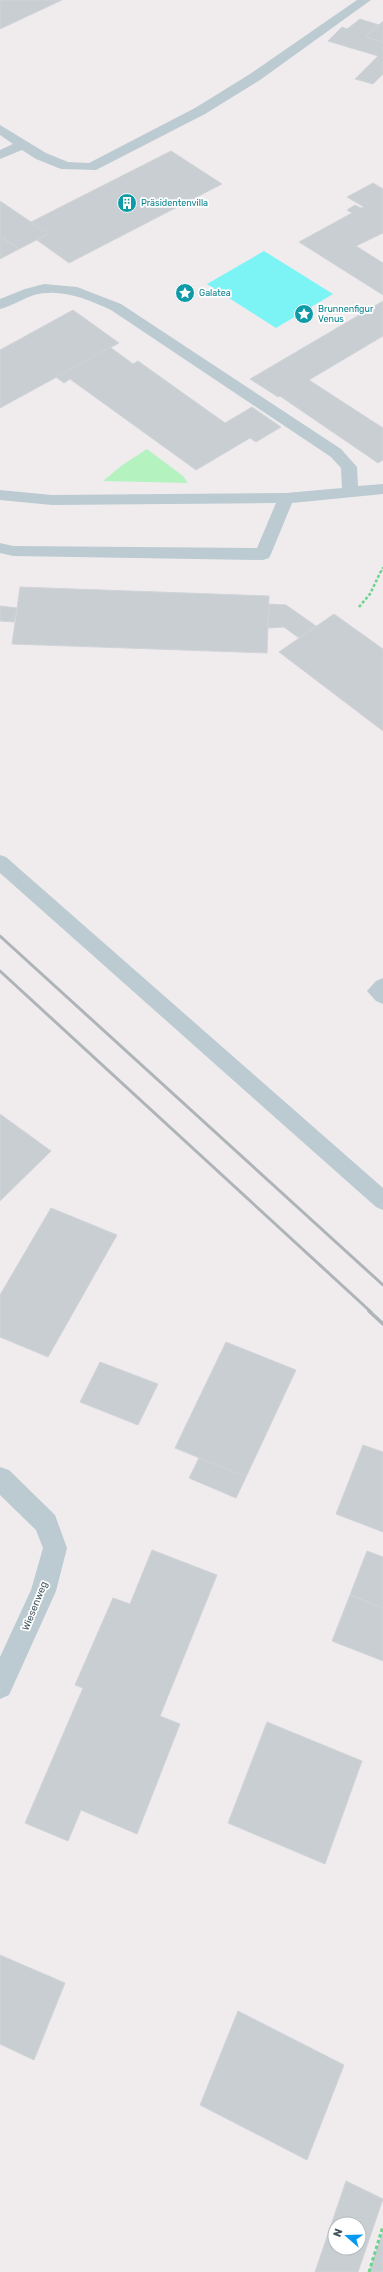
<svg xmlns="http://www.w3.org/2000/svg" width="383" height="2272" font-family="Rubik,sans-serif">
  <rect width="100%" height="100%" fill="#f0eced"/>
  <polygon fill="#b4f3c0" points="147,449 183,476 188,483 103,481 121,466"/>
  <polygon fill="#7cf4f5" points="264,251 333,294 276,328 207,284"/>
  <g fill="#c8ced2" stroke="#d0d4d9" fill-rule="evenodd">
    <polygon points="0,0 62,0 0,29"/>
    <polygon points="360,19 379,25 366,37 383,42 383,74 373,84 355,79 378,56 328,41 342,27 347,29"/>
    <polygon points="383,21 383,42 366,37 379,25"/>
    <polygon points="171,151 222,184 69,263 37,240 48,234 31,222"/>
    <polygon points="373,183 383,189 383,233 356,246 383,263 383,295 299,242 352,213 347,210 355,205 361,208 364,207 347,197"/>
    <polygon points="0,201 31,222 48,234 19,249 0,236"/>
    <polygon points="0,236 19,249 0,259"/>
    <polygon points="383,301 383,336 309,380 383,428 383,460 378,463 280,396 278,397 250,379"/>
    <polygon points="73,310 119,343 0,408 0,350"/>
    <polygon points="110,347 133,364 138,361 225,423 252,407 281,427 256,442 250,438 196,470 70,379 64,383 56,377"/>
    <polygon points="20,587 269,596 267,653 12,644"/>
    <polygon points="269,604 286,605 316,626 299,638 284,627 268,628"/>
    <polygon points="0,606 17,608 14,622 0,621"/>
    <polygon points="334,614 383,649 383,731 279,652"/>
    <polygon points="0,1114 51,1151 0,1201"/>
    <polygon points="51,1208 117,1235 48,1357 0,1337 0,1295"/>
    <polygon points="226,1342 296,1370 246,1477 175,1448"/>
    <polygon points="100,1362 158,1384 138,1425 80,1402"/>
    <polygon points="363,1445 383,1452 383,1532 336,1514"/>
    <polygon points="199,1458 246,1477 236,1498 189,1478"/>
    <polygon points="152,1550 217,1575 160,1716 180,1724 137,1834 81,1810 68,1841 25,1823 83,1688 75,1685 113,1598 130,1604"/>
    <polygon points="367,1551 383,1557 383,1608 350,1595"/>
    <polygon points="350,1595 383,1608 383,1661 332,1641"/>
    <polygon points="267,1722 362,1761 325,1864 228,1823"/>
    <polygon points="0,1955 65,1983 34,2060 0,2044"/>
    <polygon points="238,2011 344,2065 307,2160 200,2105"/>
    <path d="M346,2181L383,2199L358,2272H315ZM335,2224H359V2248H335Z"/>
    <polygon points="383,2231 383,2272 369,2272"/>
  </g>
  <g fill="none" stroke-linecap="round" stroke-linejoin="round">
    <polyline stroke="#69d58b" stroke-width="2" stroke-dasharray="2 1.5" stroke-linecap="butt" points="381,572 383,567"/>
    <polyline stroke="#69d58b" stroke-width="2.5" stroke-dasharray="3 2" stroke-linecap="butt" points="359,607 370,594 381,571"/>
    <polyline stroke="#69d58b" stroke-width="3" stroke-dasharray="3.5 2.5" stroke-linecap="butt" points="369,2272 383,2226"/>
    <g fill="#bbcbd1" fill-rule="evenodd">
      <polygon points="357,0 371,0 260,80 205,114 96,170 61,169 36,159 22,150 0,159 0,150 13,144 0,135 0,125 46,153 68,162 89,163 195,108 250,74"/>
      <path d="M44,284L77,287L121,304L341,449L357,467L358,486L383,484V494L292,503L271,554L269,558L263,560L13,556L0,553V543L13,546L257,548L276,503L52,505L0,500V490L52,495L286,493L342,488L341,468L331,457L111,310C87,299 61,288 34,295C22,299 12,306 0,309V299L25,289Z"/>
      <polygon points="0,855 6,857 383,1188 383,1210 376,1207 0,873"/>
      <polygon points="383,978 383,1004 376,1001 367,991 376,981"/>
    </g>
    <polygon fill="#bbcbd1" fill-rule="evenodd" points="0,1467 9,1470 55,1515 67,1548 56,1591 9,1695 0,1699 0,1657 31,1590 43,1548 36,1530 0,1495"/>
    <g stroke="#aeb4b8" stroke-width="3">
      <polyline points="0,936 383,1285"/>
      <polyline points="0,971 371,1312"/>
    </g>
    <polyline stroke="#aeb4b8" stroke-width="3.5" points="369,1311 383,1324"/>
  </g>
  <defs>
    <g id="building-disc" transform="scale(1)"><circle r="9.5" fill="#0f9aa8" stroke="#fff"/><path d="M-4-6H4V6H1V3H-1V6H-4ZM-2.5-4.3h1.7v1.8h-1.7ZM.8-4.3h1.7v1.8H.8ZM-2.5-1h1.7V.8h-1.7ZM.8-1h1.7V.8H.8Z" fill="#fff"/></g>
    <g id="sight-disc" transform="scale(1)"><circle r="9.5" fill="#0f9aa8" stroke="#fff"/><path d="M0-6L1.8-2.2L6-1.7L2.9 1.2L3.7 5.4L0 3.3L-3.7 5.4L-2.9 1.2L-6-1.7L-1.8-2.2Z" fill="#fff"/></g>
  </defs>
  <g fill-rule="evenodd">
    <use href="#building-disc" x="127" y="203"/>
    <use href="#sight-disc" x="185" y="293"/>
    <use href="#sight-disc" x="304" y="314"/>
  </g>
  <g text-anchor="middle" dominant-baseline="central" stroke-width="3.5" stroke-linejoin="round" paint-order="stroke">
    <g font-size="9" fill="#0d838f" stroke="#fff" text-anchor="start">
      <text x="141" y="203">Präsidentenvilla</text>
      <text x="199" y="293">Galatea</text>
      <text x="318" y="309">Brunnenfigur<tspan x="318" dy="10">Venus</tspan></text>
    </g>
    <g font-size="10" fill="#43555c" stroke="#fff">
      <text transform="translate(35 1606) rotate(-68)">Wiesenweg</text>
    </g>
  </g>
  <g transform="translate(347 2236) rotate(290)"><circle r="19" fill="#ffffff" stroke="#b4bbbe"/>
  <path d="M0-3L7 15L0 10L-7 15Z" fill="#059af1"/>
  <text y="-6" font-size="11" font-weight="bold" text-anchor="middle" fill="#43555c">N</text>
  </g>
</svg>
